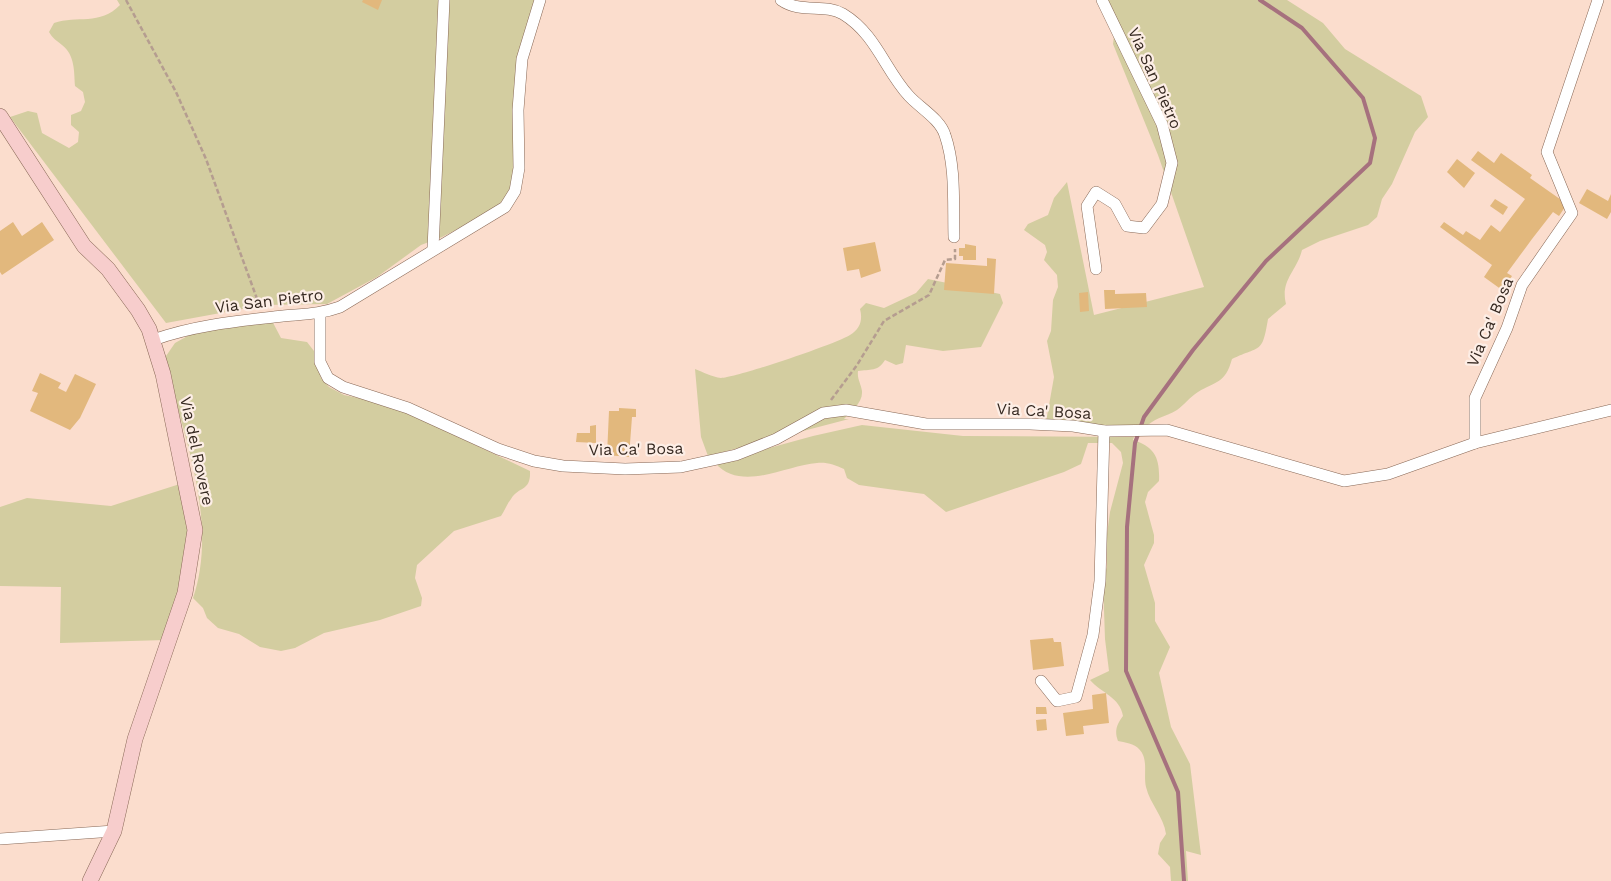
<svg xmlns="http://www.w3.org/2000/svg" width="1611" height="881" font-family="'Work Sans',sans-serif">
  <rect width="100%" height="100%" fill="#fbddcd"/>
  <g fill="#d3cda0">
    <path d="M117,0H540L517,65L515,179L508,194L493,211L442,237L421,245L377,277L327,304L264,305L166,323L10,117L28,111L37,113L42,133L69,148L78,142L79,132L71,125V115L81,111L85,102L83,92L75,86C74,71 75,55 62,45C56,40 53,39 49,32L54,23C77,15 100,26 120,5Z"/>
    <path d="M1106,0H1287L1323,23L1345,49L1421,96L1428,117L1415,132L1392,184L1382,199L1377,217L1368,225L1320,241L1302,250C1297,271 1280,280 1286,304L1268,319C1262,354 1262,345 1232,359C1225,384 1216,381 1198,392C1190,397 1184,405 1177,410C1165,417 1153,418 1144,429L1046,422L1054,377L1047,341L1051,331L1053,300L1058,287L1057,275L1044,260L1047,252L1045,245L1024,230L1028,224L1048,215L1054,198L1067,182L1094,315L1204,287L1158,155L1113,44L1116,20Z"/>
    <path d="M928,279L1000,294L1003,303L981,347L943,351L906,345L903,363L896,365L885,360C878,372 870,369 858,371C857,379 861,384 862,391C863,403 851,411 844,419H849L708,456L701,437L695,369C703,372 712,377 721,378C735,378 836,344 850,335C860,329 863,320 860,309L866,303L884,308L916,293Z"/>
    <path d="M270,317L281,338L307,342L314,351L321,378L329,387L344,395L391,405L530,471C531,492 519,486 511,499C507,504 505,510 501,516L454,531L417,565L415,578L422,598L421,606L380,620L324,633L295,648L281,651L260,647L239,634L218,628L207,618L203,608L193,598C219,522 183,433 164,359L175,343L193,333Z"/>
    <path d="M862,425L963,436L1134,437L1133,440C1155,447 1160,458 1159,481L1148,492L1145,502L1154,535V543L1144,565L1155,603V621L1170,647L1159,673L1171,727L1190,764L1201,855L1186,851L1188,881H1171L1170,867L1158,854L1160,843L1166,834C1164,817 1150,804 1146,787C1143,774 1149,759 1139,749C1135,744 1124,742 1118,741C1114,731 1117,724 1123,716C1120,697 1101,693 1090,680L1109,671L1105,639L1103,580L1107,567V534L1110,512L1123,463L1121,452L1112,443H1088L1081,464L1064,472L946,512L924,494L859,485L847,478L844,469C835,465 827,462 817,463C786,465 742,493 715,463L813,436Z"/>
    <polygon points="183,483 190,544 166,640 60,643 61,587 0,586 0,507 27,498 111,506"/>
  </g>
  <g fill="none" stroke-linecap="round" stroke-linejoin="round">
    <polyline stroke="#a6717e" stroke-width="4" points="1184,881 1178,792 1126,671 1127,527 1135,443 1144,417 1193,350 1266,261 1370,163 1375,138 1363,98 1302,28 1260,0"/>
  </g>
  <g fill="#e2b87d">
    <polygon points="363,0 382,0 378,10 362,2"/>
    <polygon points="1478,151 1494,163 1501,153 1532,175 1530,178 1567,204 1559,216 1553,212 1532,239 1507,273 1512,276 1502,290 1484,277 1492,265 1440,227 1444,222 1463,235 1466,231 1480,240 1491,225 1500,232 1525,199 1471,160"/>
    <polygon points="1457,159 1475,173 1464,188 1447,172"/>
    <polygon points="1587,189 1608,201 1611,194 1611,212 1607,219 1579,203"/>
    <polygon points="1495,199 1508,207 1503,215 1490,206"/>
    <polygon points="13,222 22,236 42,222 54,240 2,275 0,272 0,231"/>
    <polygon points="875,242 881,271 861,278 859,269 847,271 843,248"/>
    <polygon points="965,244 976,246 976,260 963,260 963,256 959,256 959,248 965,248"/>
    <polygon points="987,258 996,259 994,294 944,290 946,263 987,266"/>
    <polygon points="1104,290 1115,290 1115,294 1146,293 1147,307 1105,309"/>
    <polygon points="1088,292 1089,311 1080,312 1079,293"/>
    <polygon points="40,373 61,383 58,388 66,392 75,374 96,384 80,418 70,430 30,411 38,393 32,391"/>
    <polygon points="619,408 636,409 636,417 632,417 629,457 607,455 609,411 619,411"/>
    <polygon points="596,425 596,443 576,442 577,433 590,433 590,426"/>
    <polygon points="1053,638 1054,642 1061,642 1064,666 1033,670 1030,640"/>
    <polygon points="1106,693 1109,723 1083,726 1084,734 1066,736 1063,713 1093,709 1092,695"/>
    <polygon points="1036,707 1046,707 1047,714 1036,714"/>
    <polygon points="1046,719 1047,730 1037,731 1036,720"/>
  </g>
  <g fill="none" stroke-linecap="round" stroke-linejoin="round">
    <g stroke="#886856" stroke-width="12">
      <g id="street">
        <path d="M781,0C801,14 824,3 843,14C876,34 885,70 909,96C920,108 940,119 945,135C956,167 953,204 954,237"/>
        <polyline points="433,249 444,0"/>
        <polyline points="1096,269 1087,206 1096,192 1115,204 1127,226 1144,228 1162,204 1172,163 1162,124 1102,0"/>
        <polyline points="320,314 320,362 328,378 343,387 408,408 498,449 534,461 563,466 625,469 681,467 736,455 776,439 823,413 846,410 926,424 1030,424 1073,426 1104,431 1167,430 1344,481 1388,474 1475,443 1611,410"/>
        <path d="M153,340C195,325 239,321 283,316C303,314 321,314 340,307L505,207L515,191L519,168L518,110L522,59L540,0"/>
        <polyline points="1475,443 1475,398 1507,328 1522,285 1572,213 1547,152 1598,0"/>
        <polyline points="1041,681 1057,701 1076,697 1093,635 1100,581 1104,431"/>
        <polyline points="0,839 114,831"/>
      </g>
    </g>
    <g stroke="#886856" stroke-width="16">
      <polyline id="secondary" points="0,116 84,246 108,269 138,310 149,329 163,374 195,530 185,593 135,739 114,831 90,881"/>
    </g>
    <g stroke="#b59d90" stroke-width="2.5" stroke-dasharray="5 2.5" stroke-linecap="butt">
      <polyline points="126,0 176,92 206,159 260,307"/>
      <polyline points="831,400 857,365 884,321 929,295 945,260 955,259 955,249"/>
    </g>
    <use href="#street" stroke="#fff" stroke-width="11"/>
    <use href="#secondary" stroke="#f7cdcc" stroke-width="15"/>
  </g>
  <g text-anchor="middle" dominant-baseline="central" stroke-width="4.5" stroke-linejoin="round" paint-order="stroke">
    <g font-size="16" fill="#372a22" stroke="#fdeee6">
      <text transform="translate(1155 78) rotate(66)">Via San Pietro</text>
      <text transform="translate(269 301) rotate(-7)">Via San Pietro</text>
      <text transform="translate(1490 322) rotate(-67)">Via Ca' Bosa</text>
      <text transform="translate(1044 411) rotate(3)">Via Ca' Bosa</text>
      <text transform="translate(636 449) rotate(-1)">Via Ca' Bosa</text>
      <text transform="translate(197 451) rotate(78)">Via del Rovere</text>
    </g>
  </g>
</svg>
